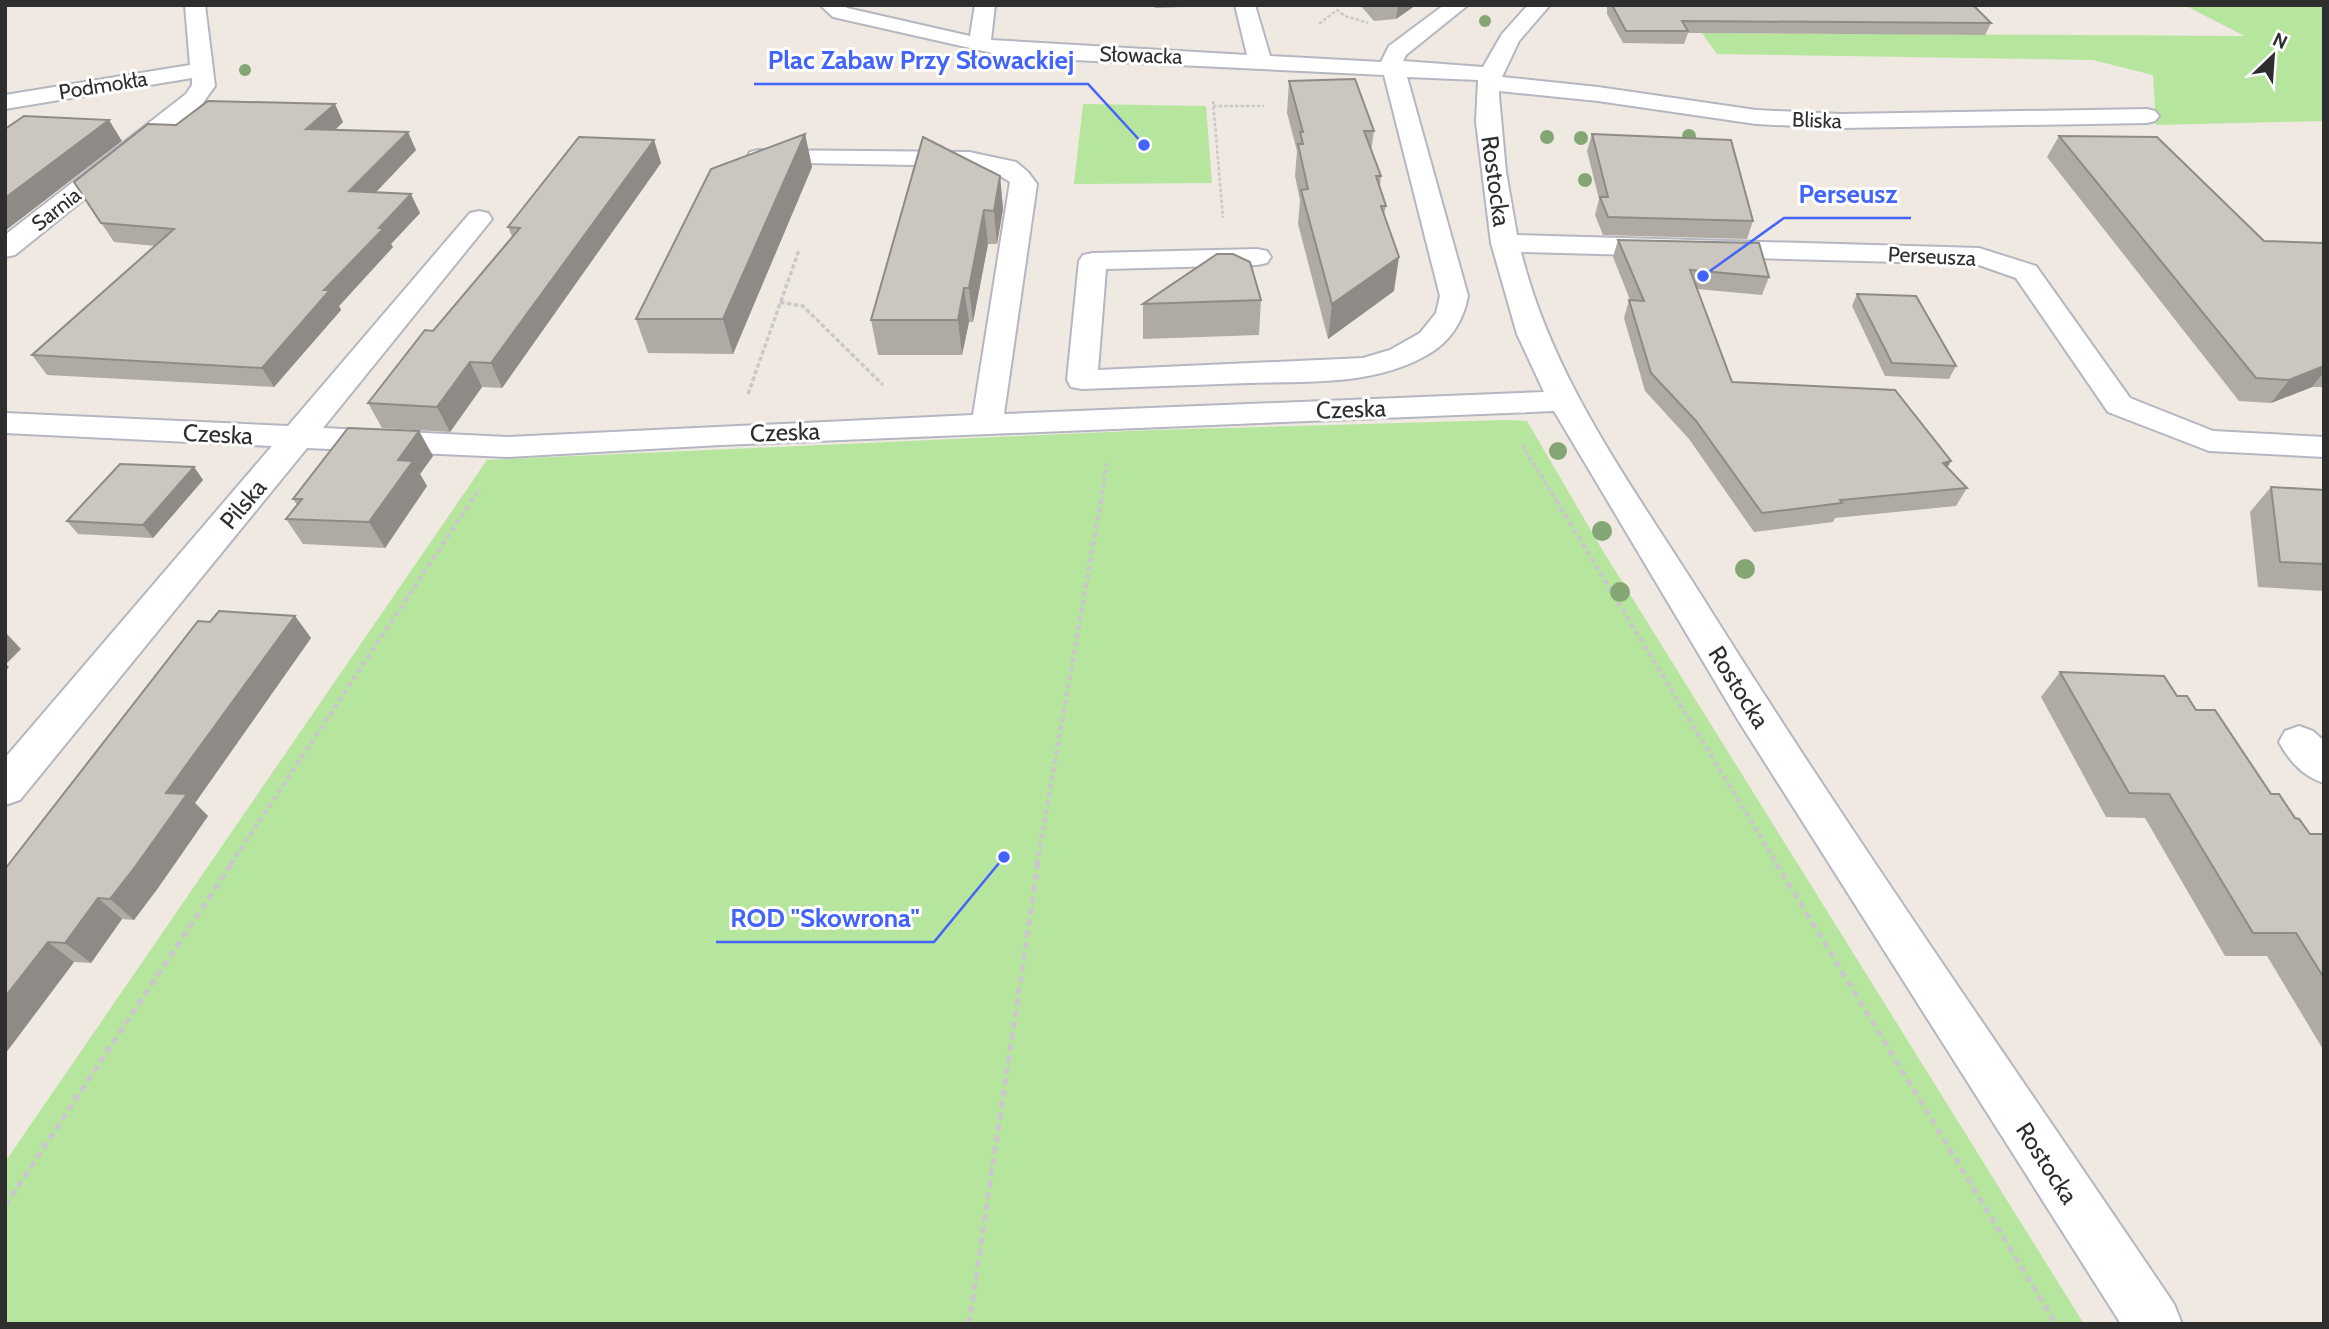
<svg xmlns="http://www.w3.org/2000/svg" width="2329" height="1329" font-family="Cabin,sans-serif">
  <rect width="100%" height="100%" fill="#efe9e1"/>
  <g fill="#b6e59e">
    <polygon points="2184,5 2324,5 2324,121 2156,125 2153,75 2093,60 1717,54 1702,33 2245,36"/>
    <polygon points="1083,104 1206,106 1212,183 1074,184"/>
    <polygon points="1506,420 1527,421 1603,551 2084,1324 5,1324 5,1162 487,460 1154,430"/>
  </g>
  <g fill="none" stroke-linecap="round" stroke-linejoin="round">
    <g stroke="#b4b7c1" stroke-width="4">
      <g id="minor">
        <polygon points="185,5 205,5 215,86 202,104 15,255 5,257 5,235 186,94 192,85 192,78 5,109 5,95 190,65"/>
        <path d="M820,5H843L847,8L970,36L975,5H995L991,40L1247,55L1235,5H1255L1270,56L1381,62L1389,46L1444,5H1468L1406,55L1403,61L1483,67L1502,34L1528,5H1550L1519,41L1502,77L1598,87L1756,110L1841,114L2147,109L2155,111L2159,116L2155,121L2147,123L1841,128L1756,124L1598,101L1499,91V96L1506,172L1517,235L1979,248L2036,266L2130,398L2213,431L2324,437V457L2209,451L2108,412L2016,278L1976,264L1521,252C1553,382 1636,491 1706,603C1855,841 2017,1071 2174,1304L2182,1324H2121L1738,720L1554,411L720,445L507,457L307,448L20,800L5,805V758L272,446L5,433V413L288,426L470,213L479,211L488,213L492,219L323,428L507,437L973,415L1010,182L991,170L969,166L750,162L747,157L750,152L759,150L969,152L1016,162L1028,172L1037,184L1004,414L1544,392L1517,334L1491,243L1476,122L1478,80L1407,77L1468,296C1463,322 1450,342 1427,355C1373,386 1308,381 1248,383C1193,385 1137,387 1082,389L1071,387L1067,380L1079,261L1083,255L1093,253L1257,249L1267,251L1271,257L1267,263L1257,265L1106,269L1098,370L1363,358L1390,350L1420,333L1436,313L1440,296L1384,75L1010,57L833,17Z"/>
        <path d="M2299,726L2313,731L2324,741V783C2304,777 2289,761 2279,742L2285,731Z"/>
      </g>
    </g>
    <g stroke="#c9c9c9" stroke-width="2.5" stroke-dasharray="3.5 2" stroke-linecap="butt">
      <polyline points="1319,24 1337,10 1345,16 1368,23"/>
      <polyline points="1213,101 1223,218"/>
      <polyline points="1213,106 1264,106"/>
    </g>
    <g stroke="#c9c9c9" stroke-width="3.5" stroke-dasharray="4.5 2.5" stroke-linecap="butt">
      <polyline points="780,302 803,306 883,385"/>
      <polyline points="748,394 799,250"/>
      <polyline points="1522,445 1557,502"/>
      <polyline points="471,502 480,489"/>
      <polyline points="1101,502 1107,461"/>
    </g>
    <g stroke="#c9c9c9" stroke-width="4.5" stroke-dasharray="5 3.5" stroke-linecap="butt">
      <polyline points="1556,500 1777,864"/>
      <polyline points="231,864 472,500"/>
      <polyline points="1037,864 1101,500"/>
    </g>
    <g stroke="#c9c9c9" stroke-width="5" stroke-dasharray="7 4.5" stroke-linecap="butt">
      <polyline points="1776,863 2056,1324"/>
      <polyline points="5,1206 232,863"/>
      <polyline points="969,1324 1038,863"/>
    </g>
    <use href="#minor" fill="#fff" fill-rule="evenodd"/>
  </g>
  <g fill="#84a574">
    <circle cx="1485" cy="21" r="6"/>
    <circle cx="245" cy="70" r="6"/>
    <circle cx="1689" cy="136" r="7"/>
    <circle cx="1547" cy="137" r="7"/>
    <circle cx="1581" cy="138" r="7"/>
    <circle cx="1585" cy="180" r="7"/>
    <circle cx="1558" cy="451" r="9"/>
    <circle cx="1602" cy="531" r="10"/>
    <circle cx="1745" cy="569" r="10"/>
    <circle cx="1620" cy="592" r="10"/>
  </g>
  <g fill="#afaba4">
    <polygon points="1155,5 1185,5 1181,7 1155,8"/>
    <polygon points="1360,5 1416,5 1396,19 1374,21"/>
    <polygon points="1607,5 1973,5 1991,23 1985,35 1688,33 1684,44 1623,43 1607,14"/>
    <polygon points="1289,81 1374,131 1371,151 1381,176 1380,187 1386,206 1384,214 1394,291 1328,339 1298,224 1300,200 1295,176 1297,151 1287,113"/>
    <polygon points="343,122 335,130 416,150 376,192 420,213 391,244 393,247 339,306 341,310 274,387 47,375 32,355 155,246 114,242 74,182 176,125"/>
    <polygon points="805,134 812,167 733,354 648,353 636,319"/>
    <polygon points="1592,134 1753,221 1747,239 1603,235 1595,215 1599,199 1587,151"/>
    <polygon points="2059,136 2264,241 2324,243 2324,387 2312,387 2271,403 2239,401 2047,157"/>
    <polygon points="654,140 661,163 502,388 482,387 450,432 382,428 368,403 433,331 512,236 508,227"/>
    <polygon points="1000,176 1003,209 997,244 988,244 973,322 969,322 962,355 878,355 871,320"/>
    <polygon points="1618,240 1769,277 1762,295 1697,289 1732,382 1948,468 1967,488 1956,506 1835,518 1833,522 1754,532 1689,439 1645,391 1624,318 1629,300 1630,300 1613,257"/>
    <polygon points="1857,294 1956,366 1949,379 1885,376 1852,306"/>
    <polygon points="1261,300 1259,335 1143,339 1143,304"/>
    <polygon points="419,431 433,456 420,474 427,486 385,548 303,544 286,519 297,505 293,499"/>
    <polygon points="194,467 203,480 153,538 78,534 67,521"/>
    <polygon points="2271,487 2324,490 2324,591 2258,587 2250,512"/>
    <polygon points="295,616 311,638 195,803 208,816 158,888 134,920 122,919 91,963 74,962 5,1054 5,869 210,622"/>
    <polygon points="2060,672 2177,696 2196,710 2271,794 2310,834 2324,834 2324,1051 2267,956 2225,956 2145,818 2106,817 2041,697"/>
  </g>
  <g fill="#8e8b86">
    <polygon points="1398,5 1416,5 1396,19"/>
    <polygon points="335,104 343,122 316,148 306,129"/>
    <polygon points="109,120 122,141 5,231 5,198"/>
    <polygon points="408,132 416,150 359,210 349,191"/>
    <polygon points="805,134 812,167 733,354 723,319"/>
    <polygon points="654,140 661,163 502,388 491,363"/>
    <polygon points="1000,176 1003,209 997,244 994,211"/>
    <polygon points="411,194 420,213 391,244 393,247 339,306 341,310 274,387 262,368 324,290 379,228"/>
    <polygon points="984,210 988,244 973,322 969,288"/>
    <polygon points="1399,257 1394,291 1328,339 1332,304"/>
    <polygon points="964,288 969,322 962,355 958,320"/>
    <polygon points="470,362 482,387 450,432 437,407"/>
    <polygon points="2324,366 2324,372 2312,387 2271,403 2289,380"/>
    <polygon points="419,431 433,456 420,474 427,486 385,548 369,522 398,460"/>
    <polygon points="1951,461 1941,479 1943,463"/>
    <polygon points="194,467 203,480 153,538 143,525"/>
    <polygon points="295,616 311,638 195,803 208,816 158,888 134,920 110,899 166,793"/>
    <polygon points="5,632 21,649 6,664 9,667 5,672"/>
    <polygon points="98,898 122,919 91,963 65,943"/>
    <polygon points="48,942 74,962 5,1054 5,997"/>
  </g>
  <g fill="#cbc7bf" stroke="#8e8b86" stroke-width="2">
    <polygon points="1612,5 1973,5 1991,23 1682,21 1688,31 1626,31"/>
    <polygon points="1355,79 1374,131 1364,131 1381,176 1376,176 1386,206 1381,206 1399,257 1332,304 1301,190 1308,189 1298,144 1303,144 1300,132 1303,132 1289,81"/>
    <polygon points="208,101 335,104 306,129 408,132 349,191 411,194 379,228 384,228 324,290 330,290 262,368 32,355 174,229 101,223 74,182 148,124 176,125"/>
    <polygon points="24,116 109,120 5,198 5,129"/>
    <polygon points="805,134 723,319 636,319 711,169"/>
    <polygon points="1592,134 1731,140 1753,221 1608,217 1600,197 1608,197"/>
    <polygon points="2059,136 2157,137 2264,241 2324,243 2324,366 2289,380 2256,378"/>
    <polygon points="579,137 654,140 491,363 470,362 437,407 368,403 425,330 433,331 520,228 508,227"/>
    <polygon points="923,137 1000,176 994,211 984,210 969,288 964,288 958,320 871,320"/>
    <polygon points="1618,240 1759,243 1769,277 1690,270 1732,382 1895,390 1951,461 1943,463 1967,488 1840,500 1842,503 1762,513 1696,421 1651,373 1629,300 1644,301"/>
    <polygon points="1217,254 1233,254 1250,262 1261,300 1143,304"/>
    <polygon points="1857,294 1916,296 1956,366 1892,363"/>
    <polygon points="348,428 419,431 398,460 413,461 369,522 286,519 302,499 293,499"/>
    <polygon points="120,464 194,467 143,525 67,521"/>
    <polygon points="2271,487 2324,490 2324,564 2280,562"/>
    <polygon points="219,611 295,616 166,793 187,794 135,867 110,899 98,898 65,943 48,942 5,997 5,869 198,621 210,622"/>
    <polygon points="2060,672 2164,676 2177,696 2187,696 2196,710 2215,710 2271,794 2279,794 2295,818 2299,819 2310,834 2324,834 2324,978 2296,933 2253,933 2169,794 2129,793"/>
  </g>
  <g text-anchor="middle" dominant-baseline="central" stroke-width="6" stroke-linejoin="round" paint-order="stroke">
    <g font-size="21" fill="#2e2e2e" stroke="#fff">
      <text transform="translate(1141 55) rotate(2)">Słowacka</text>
      <text transform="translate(103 85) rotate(-9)">Podmokła</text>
      <text transform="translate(1817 120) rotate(2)">Bliska</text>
      <text transform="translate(56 209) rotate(-38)">Sarnia</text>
      <text transform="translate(1932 256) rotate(3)">Perseusza</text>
    </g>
    <g font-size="24" fill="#2e2e2e" stroke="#fff">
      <text transform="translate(1496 181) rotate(82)">Rostocka</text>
      <text transform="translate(1351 409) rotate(-2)">Czeska</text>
      <text transform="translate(785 432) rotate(-2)">Czeska</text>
      <text transform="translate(218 434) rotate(3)">Czeska</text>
      <text transform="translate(243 504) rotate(-50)">Pilska</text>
      <text transform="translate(1739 687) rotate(58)">Rostocka</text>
      <text transform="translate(2047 1163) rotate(57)">Rostocka</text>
    </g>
  </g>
  <path fill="none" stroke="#4264fb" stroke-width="2.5" d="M1144 145L1088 84H754M1703 276L1784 218H1911M1004 857L934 942H716"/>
  <g fill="#4264fb" stroke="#fff" stroke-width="2.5">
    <circle cx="1144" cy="145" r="7"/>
    <circle cx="1703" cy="276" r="7"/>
    <circle cx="1004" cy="857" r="7"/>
  </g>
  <g font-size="26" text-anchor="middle" font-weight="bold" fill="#4264fb" stroke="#fff" stroke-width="6" stroke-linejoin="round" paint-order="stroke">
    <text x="921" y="69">Plac Zabaw Przy Słowackiej</text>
    <text x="1848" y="203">Perseusz</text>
    <text x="825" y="927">ROD "Skowrona"</text>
  </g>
  <rect width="2329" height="1329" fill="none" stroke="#2e2e2e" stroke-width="14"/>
  <g transform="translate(2273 56) rotate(25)" stroke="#ffffff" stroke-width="5" paint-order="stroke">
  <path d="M0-5L12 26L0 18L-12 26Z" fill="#2e2e2e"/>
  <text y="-10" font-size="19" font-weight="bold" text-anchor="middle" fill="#2e2e2e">N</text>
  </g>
</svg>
